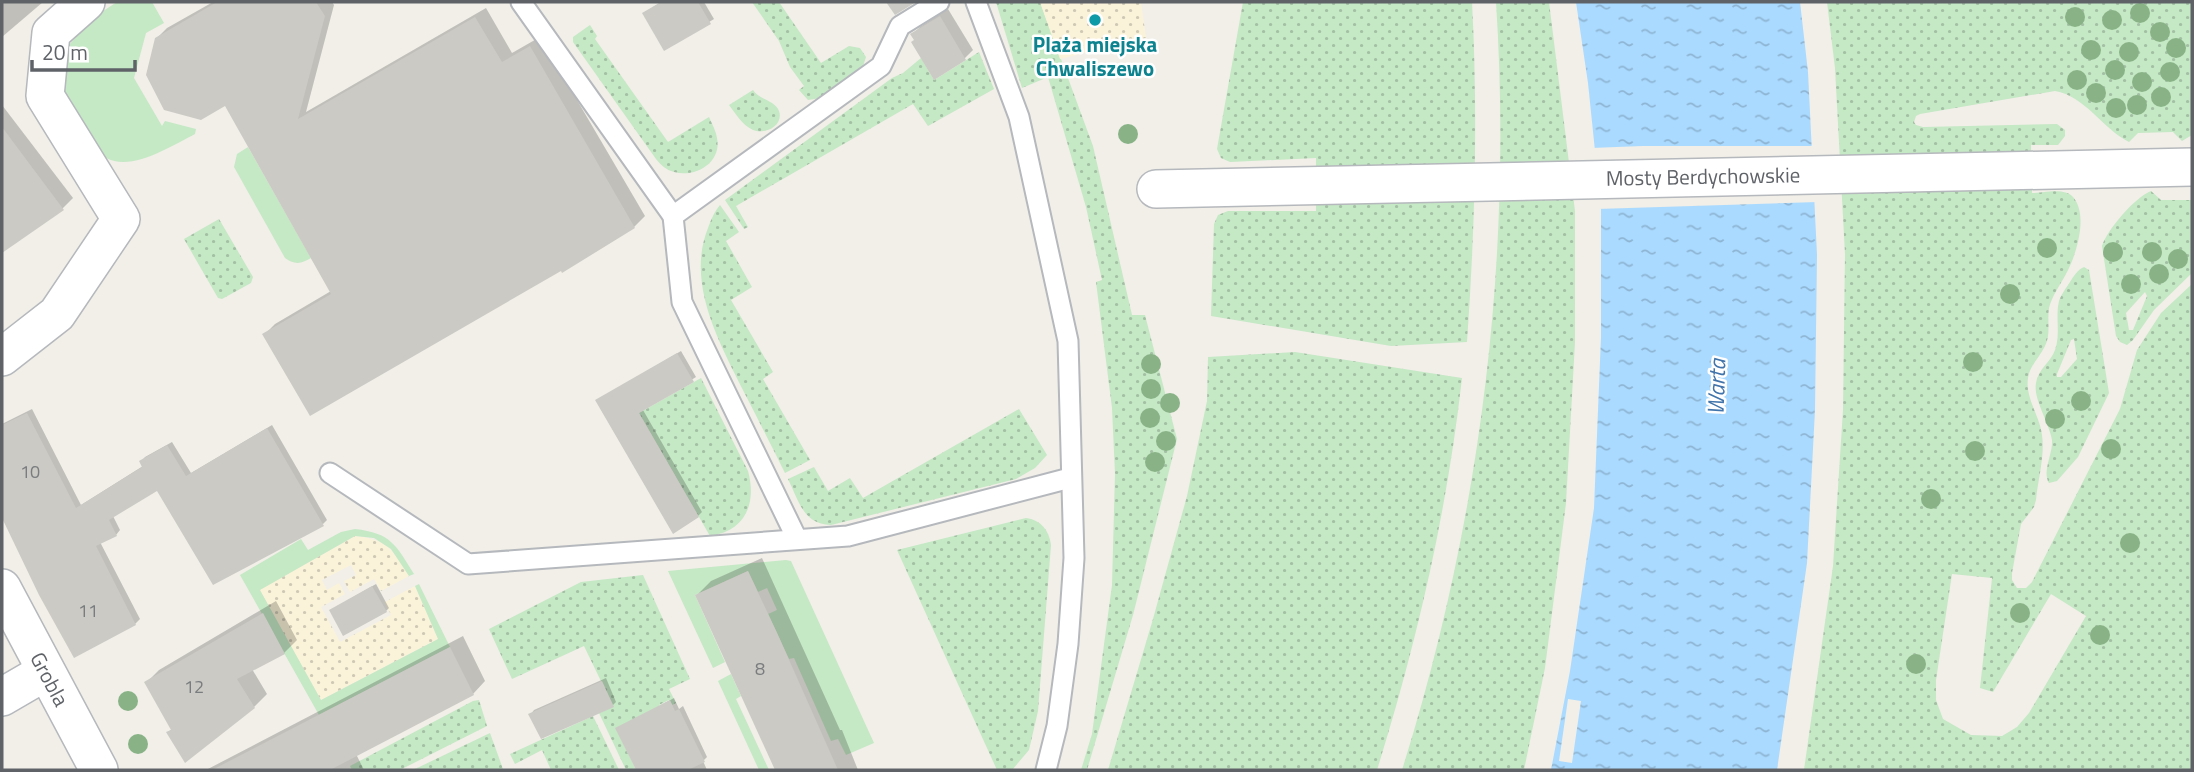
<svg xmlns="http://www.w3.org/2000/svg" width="2194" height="772" font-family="'Titillium Web',sans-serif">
  <defs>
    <pattern id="grass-dots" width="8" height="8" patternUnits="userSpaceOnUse" patternTransform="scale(1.75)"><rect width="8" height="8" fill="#c5e8c5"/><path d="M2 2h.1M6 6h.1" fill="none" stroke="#a3c0a4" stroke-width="1.8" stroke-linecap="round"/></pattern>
    <pattern id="sand-dots" width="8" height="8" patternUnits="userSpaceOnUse" patternTransform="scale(1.75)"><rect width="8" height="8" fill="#fbf3d9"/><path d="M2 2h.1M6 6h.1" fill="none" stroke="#cec8b4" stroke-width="1.8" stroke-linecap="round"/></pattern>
    <pattern id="water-ripples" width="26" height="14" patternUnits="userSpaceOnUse" patternTransform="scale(1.75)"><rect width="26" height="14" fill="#aadaff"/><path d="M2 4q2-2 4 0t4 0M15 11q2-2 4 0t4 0" fill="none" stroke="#8eb4d2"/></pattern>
  </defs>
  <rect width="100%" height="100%" fill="#f1efe8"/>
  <g fill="url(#grass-dots)" fill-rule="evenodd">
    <polygon points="752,2 779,2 821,63 849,46 860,48 866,57 862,69 821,98 808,100 799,90 804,86 790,67 779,41"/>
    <polygon points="996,2 1040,2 1093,146 1132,315 1145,315 1177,439 1133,615 1087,770 1081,770 1092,734 1112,585 1115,474 1112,408 1096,282 1102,280 1086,207 1048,77 1022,88"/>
    <path d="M1243,2H1472C1478,116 1475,228 1467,342L1391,346L1211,316L1214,224L1218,215L1228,211H1316V158L1230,162L1221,158L1217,149Z"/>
    <path d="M1496,2H1549L1575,211V342L1566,503L1545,668L1524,770H1402C1480,522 1513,262 1496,2Z"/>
    <path d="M1827,2H2192V135L2182,141L2173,132L2138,133L2129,142C2103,129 2085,96 2055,91L1920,114L1916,116L1914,122L1916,125L1923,127L2057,124L2065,130V136L2058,145H2031L2032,193C2043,193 2065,187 2073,197C2089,215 2076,256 2066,274C2060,285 2052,296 2049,308C2047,321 2051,334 2045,346C2040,357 2030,365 2028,378C2025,398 2040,416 2042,435C2045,456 2038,479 2036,500L2034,507L2021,524L2012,573V580L2017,588H2026L2032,582L2120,409L2137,350L2161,313L2192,284V770H1804L1833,566L1843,410L1845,254L1835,68ZM1952,574L1992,578L1980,688L1993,692L2051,594L2086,616L2029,713L2017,727L2002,736L1971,735L1943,719L1936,700V680Z"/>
    <path d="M590,25L597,36L595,39L668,142L709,117C712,124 716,131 717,138C722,163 695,178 674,172C666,170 661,165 656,159L573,42V37Z"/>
    <polygon points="979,52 994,89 928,126 913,104 736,206 748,227 744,229 725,200 892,78 903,73 921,58 934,80"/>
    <path d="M753,90C759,100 775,100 779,111C784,126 764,135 753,130C742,125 736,114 729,105Z"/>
    <path d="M2151,191L2161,200H2192V273L2154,310L2133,340L2127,345L2120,342L2116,336L2102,246C2107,230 2135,197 2151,191ZM2145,292L2147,296L2133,330H2129L2126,313Z"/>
    <path d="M720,205L739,232L726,241L752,287L731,300L773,372L763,379L810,460L785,473C772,447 759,421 746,396C722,347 685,285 708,228C711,220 714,212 720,205Z"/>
    <polygon points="219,219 253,277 251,283 222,299 218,298 184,239"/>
    <path d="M2084,267L2089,270L2109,393L2078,457L2057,481L2049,483C2042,471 2053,454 2052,440C2049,422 2033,399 2036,383C2038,369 2051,362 2055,350C2061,334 2055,317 2059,301C2061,295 2066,288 2070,282C2074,276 2077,270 2084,267ZM2074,339L2077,359L2061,377H2057V374L2071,340Z"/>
    <path d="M1295,352L1462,378C1447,512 1417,642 1377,770H1108L1153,619L1187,496L1207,401L1208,357Z"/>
    <path d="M701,378L748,471C757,504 745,531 710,536L639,413Z"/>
    <path d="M1019,409L1047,455L1035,468L1016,479L831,525C803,524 799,501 788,479L814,467L828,491L850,478L863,498Z"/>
    <path d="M1026,518C1041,520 1049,530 1051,545L1038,711L1029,750L1012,770H997L897,550Z"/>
    <polygon points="643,575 690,679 669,689 676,703 672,705 669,700 659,705 665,717 621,739 636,770 626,770 599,713 613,706 584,646 512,679 489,629 581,582"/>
    <polygon points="479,700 487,726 483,728 400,770 352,770 350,766 473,701"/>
    <polygon points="593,716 619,770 551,770 542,750 515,764 510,754"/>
    <polygon points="490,733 503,769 501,770 413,770"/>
  </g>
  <g fill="url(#sand-dots)">
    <polygon points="1040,2 1141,2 1146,38 1060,59"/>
    <path d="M355,536C389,540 392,550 409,576L381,591L374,579L350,592L344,581L356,575L351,565L322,580L327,590L339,583L345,594L321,607L340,642L391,615L385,602L415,586L438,639L321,700L259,590Z"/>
  </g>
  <g fill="#c5e8c5">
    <path d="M117,2H152L164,23L146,33L134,78L162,126L165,121L196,129L195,134C171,146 132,172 106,158L60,86L61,54L94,17Z"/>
    <path d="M248,147L311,258C301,264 295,265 285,258L234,167L237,154Z"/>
    <path d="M355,529C391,533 396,545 414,574L409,576L391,549L374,538L355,536L260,590L321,700L438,639L415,586L419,584L450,647L319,715L240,575L301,539L308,550L341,532Z"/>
    <polygon points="786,560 791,561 874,743 846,755 838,739 831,741 794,658 789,659 768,614 777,610 767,588 758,592 748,571 695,595 725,662 713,668 668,571"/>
    <polygon points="731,674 741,696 736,699 769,770 759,770 718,681"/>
  </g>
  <polygon fill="url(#water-ripples)" points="1576,2 1800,2 1808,72 1817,255 1815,410 1807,563 1777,770 1551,770 1570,671 1594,508 1601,337 1601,209 1588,83"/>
  <g fill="#f1efe8">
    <polygon points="1642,146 1815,146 1818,202 1597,209 1591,148"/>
    <polygon points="1568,699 1581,701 1572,763 1559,761"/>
  </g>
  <g fill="#0003">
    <polygon points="2,2 43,2 2,37"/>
    <polygon points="213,2 332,2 334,5 306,112 486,8 512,53 540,37 645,216 634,227 562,271 561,269 265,334 275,324 331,291 226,104 156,39 167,28"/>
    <polygon points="661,2 704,2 714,19 665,49 644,13"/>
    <polygon points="948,9 973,50 965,58 935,77 912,35 920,27"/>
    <polygon points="2,105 73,198 63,208 2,251"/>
    <polygon points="681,351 696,377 643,410 702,512 698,516 598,400"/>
    <polygon points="32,409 81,505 143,466 141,462 145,457 172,442 191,473 272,425 327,520 323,524 157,489 113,516 120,530 116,535 100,542 140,619 135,624 57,626 2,515 2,424"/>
    <polygon points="762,558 840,730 842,730 858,770 777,770 697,595 711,581"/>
    <polygon points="376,584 389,608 386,611 331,610"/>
    <polygon points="276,601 297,640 284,653 252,669 267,694 254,707 168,732 172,729 146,683 159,670"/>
    <polygon points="463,636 485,681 473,694 356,754 364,770 206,770"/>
    <polygon points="606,678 616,702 613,705 531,714 534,710"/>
    <polygon points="674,698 679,709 683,706 707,757 703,761 707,770 637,770 617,729"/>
  </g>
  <g fill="#cccac5">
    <polygon points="217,2 316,2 325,16 298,119 475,17 502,62 530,46 635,228 562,273 561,271 310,416 262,334 331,294 225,106 201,120 164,110 146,75 155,38"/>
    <polygon points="661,2 698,2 711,24 664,51 642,13"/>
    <polygon points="886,2 916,2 895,15"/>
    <polygon points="940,16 966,60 934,80 911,42 914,40 910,34"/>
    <polygon points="2,127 64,210 2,253"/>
    <polygon points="677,353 694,382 639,413 699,517 673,534 595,400"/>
    <polygon points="27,413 76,508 142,467 139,461 167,445 186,476 267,428 324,526 213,585 157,491 109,520 117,536 96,546 136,625 74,658 39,595 2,518 2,425"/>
    <polygon points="748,571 778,635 838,770 775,770 695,595"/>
    <polygon points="372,586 387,612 343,636 329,610"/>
    <polygon points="263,613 285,654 237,679 255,708 185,763 166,732 171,730 144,682"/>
    <polygon points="450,647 474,695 330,770 212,770"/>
    <polygon points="602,681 614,707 541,739 528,714"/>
    <polygon points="670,700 675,711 679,709 705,762 688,770 636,770 615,728"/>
  </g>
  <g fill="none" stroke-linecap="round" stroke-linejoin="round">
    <g stroke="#b5b8bc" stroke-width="23">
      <g id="lane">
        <polyline points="521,2 673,216"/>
        <polyline points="976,2 1019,117 1068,341 1074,558 1068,644 1057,726 1046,770"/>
        <polyline points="330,473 468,564 848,536 1070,478"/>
        <polyline points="797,539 682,302 673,216 881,66 900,26 939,2"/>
      </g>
    </g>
    <g stroke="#b5b8bc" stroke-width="40">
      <g id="street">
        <polyline points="1156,189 2192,167"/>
        <polyline points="2,357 57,314 121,219 45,96 51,33 86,2"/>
        <polyline points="2,588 99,770"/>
        <polyline points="2,697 45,672"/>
      </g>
    </g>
    <use href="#lane" stroke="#fff" stroke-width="19"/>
    <use href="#street" stroke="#fff" stroke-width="37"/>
  </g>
  <g fill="#89b387">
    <circle cx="2140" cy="13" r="10"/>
    <circle cx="2075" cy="17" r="10"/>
    <circle cx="2112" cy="20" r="10"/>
    <circle cx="2160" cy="32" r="10"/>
    <circle cx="2176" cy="48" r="10"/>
    <circle cx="2091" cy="50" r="10"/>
    <circle cx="2129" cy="52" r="10"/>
    <circle cx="2115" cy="70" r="10"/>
    <circle cx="2170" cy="72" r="10"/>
    <circle cx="2077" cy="80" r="10"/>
    <circle cx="2142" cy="82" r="10"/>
    <circle cx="2096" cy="93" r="10"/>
    <circle cx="2161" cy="97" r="10"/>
    <circle cx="2137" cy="105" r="10"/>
    <circle cx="2116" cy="108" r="10"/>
    <circle cx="1128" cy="134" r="10"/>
    <circle cx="2047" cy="248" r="10"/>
    <circle cx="2113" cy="252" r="10"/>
    <circle cx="2152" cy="252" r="10"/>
    <circle cx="2178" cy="259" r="10"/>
    <circle cx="2159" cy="274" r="10"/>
    <circle cx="2131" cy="284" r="10"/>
    <circle cx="2010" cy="294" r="10"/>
    <circle cx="1973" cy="362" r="10"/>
    <circle cx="1151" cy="364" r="10"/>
    <circle cx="1151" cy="389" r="10"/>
    <circle cx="2081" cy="401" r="10"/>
    <circle cx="1170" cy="403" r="10"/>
    <circle cx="1150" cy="418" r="10"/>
    <circle cx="2055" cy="419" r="10"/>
    <circle cx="1166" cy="441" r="10"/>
    <circle cx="2111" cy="449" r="10"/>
    <circle cx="1975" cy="451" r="10"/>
    <circle cx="1155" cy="462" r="10"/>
    <circle cx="1931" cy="499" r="10"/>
    <circle cx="2130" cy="543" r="10"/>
    <circle cx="2020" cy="613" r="10"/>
    <circle cx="2100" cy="635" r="10"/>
    <circle cx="1916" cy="664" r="10"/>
    <circle cx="128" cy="701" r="10"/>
    <circle cx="138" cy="744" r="10"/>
  </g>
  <circle fill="#0f9aa8" stroke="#fff" stroke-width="2.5" cx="1095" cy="20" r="7"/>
  <g text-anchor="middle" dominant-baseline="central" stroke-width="5" stroke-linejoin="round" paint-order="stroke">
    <g font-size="18" fill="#7a7d7f">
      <text x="30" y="471">10</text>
      <text x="88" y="610">11</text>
      <text x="760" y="668">8</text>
      <text x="194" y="686">12</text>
    </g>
    <g font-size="21" font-weight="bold" fill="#0d838f" stroke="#fff">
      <text x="1095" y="44">Plaża miejska<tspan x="1095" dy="24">Chwaliszewo</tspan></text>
    </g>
    <g font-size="21" fill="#5f6368" stroke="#fff">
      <text transform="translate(1703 176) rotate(-1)">Mosty Berdychowskie</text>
      <text transform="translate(50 679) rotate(62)">Grobla</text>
    </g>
    <g font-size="23" font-style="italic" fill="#4174aa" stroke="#fff">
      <text transform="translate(1716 387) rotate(-88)">Warta</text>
    </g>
  </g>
  <rect width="2194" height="772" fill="none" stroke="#5f6368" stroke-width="7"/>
  <path d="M32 60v10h103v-10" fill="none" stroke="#5f6368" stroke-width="3.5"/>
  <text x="42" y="60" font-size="21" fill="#5f6368" stroke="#ffffff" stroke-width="5" paint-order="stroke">20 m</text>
</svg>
